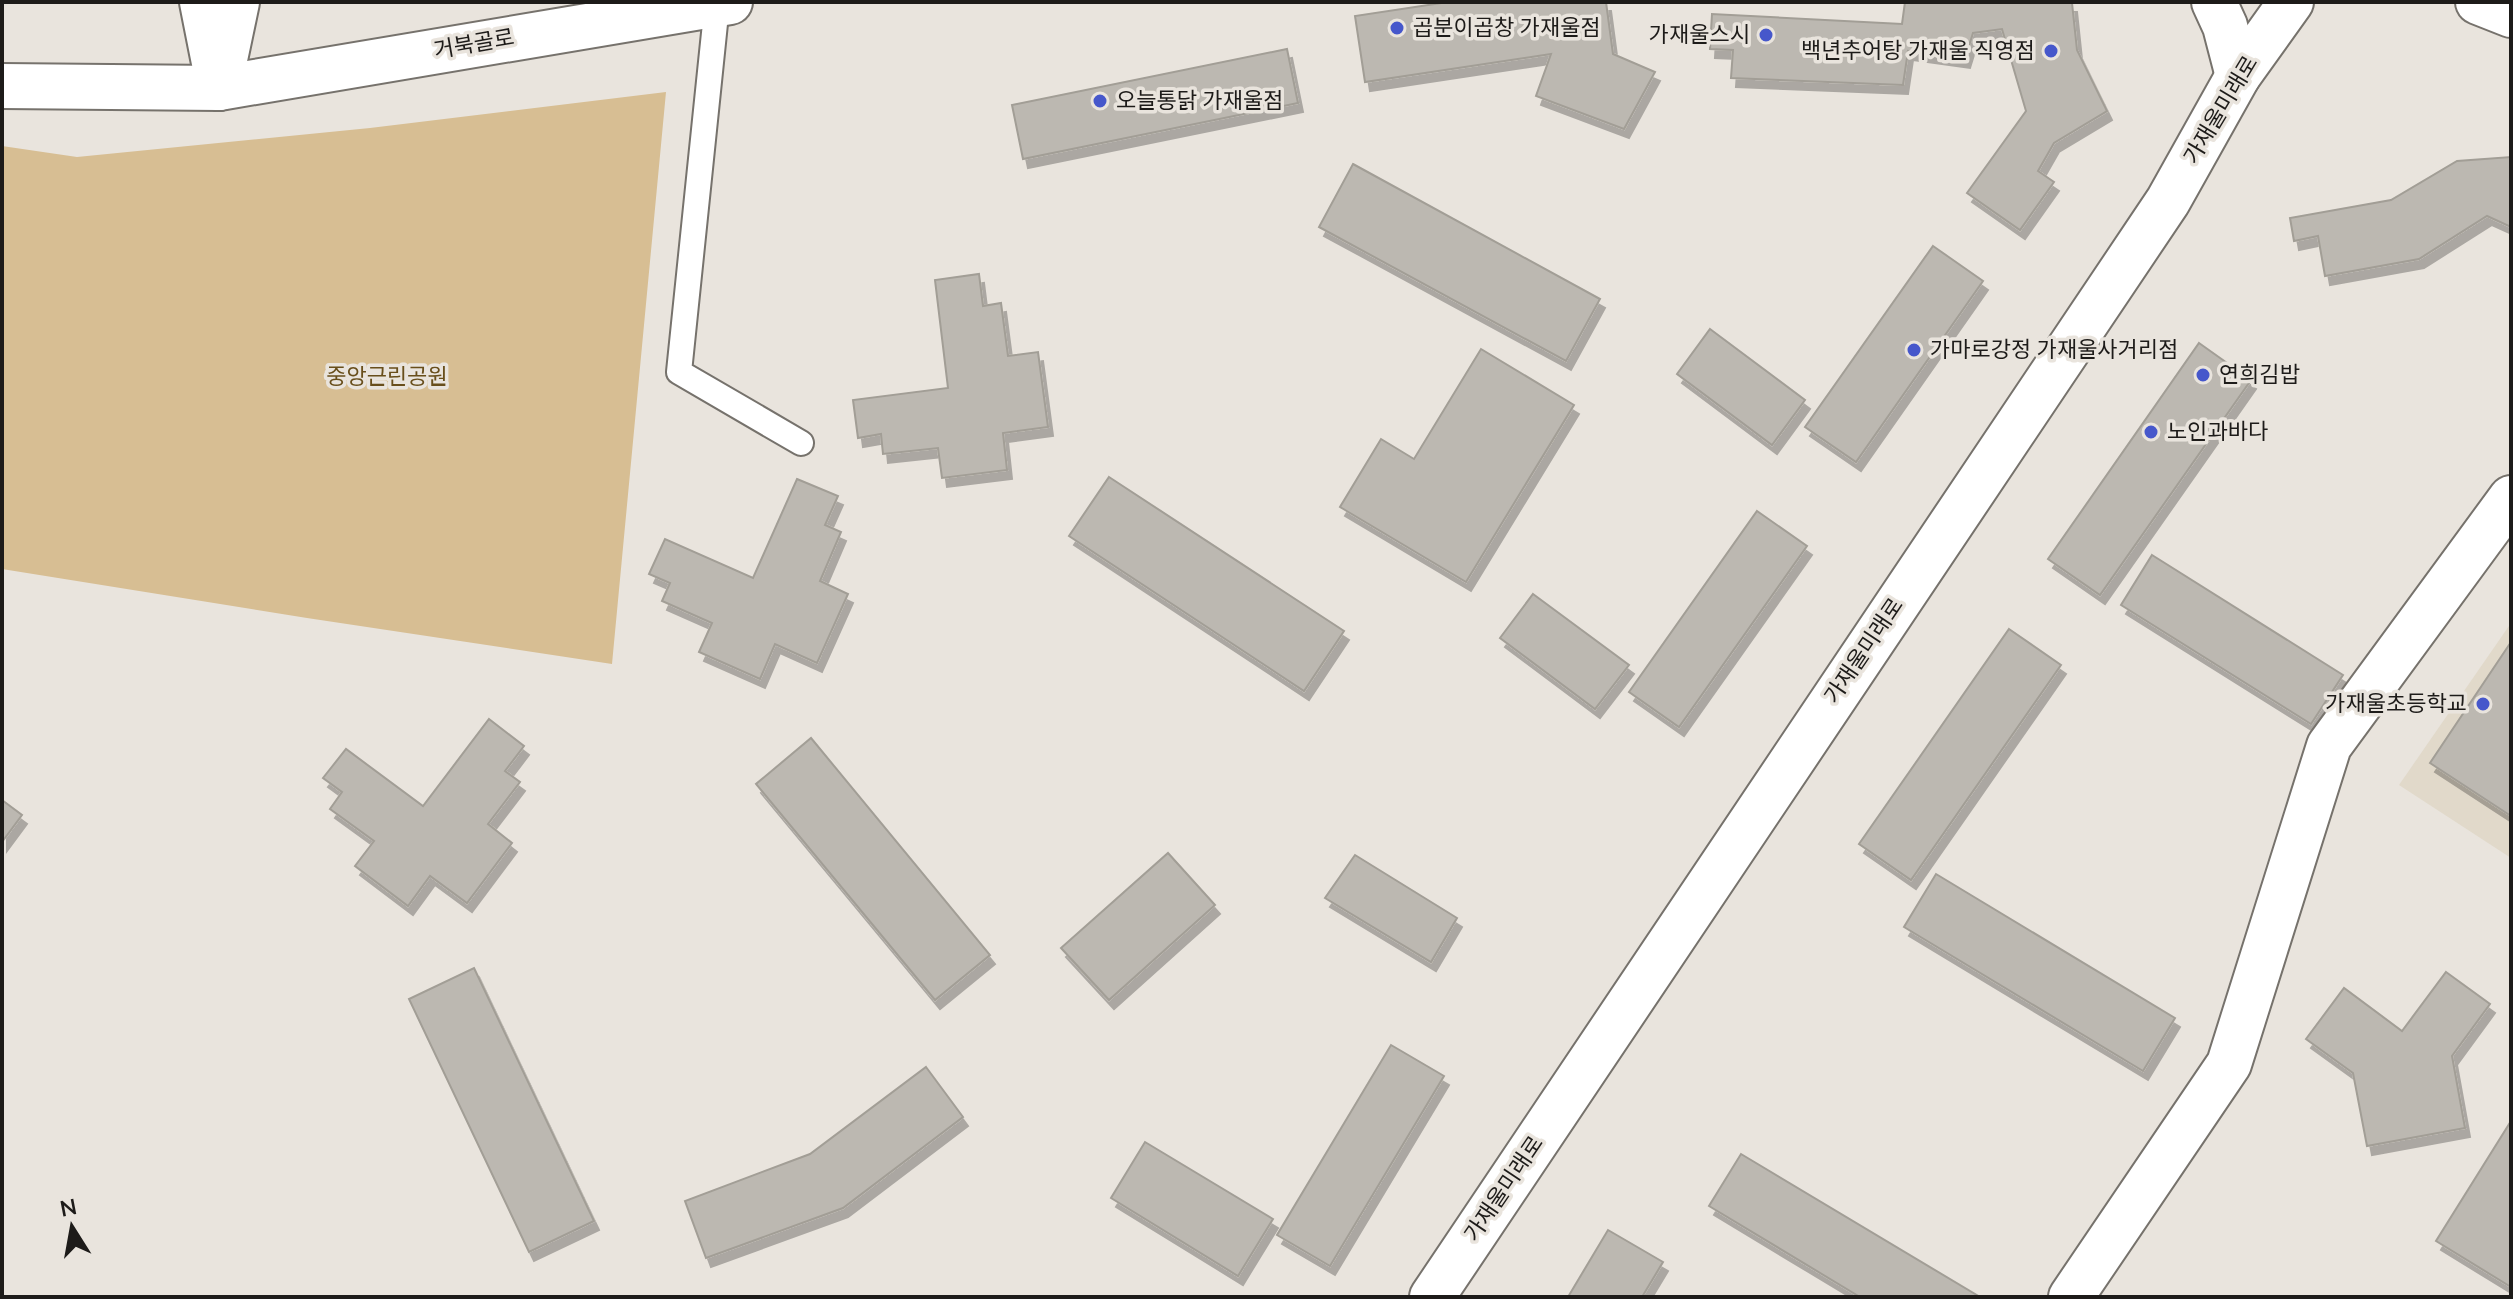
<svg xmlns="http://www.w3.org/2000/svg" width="2513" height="1299" font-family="'Nunito Sans','Noto Sans KR',sans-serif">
  <defs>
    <filter id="shadow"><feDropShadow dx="5" dy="9" stdDeviation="0" flood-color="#0004"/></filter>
  </defs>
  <rect width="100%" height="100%" fill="#e9e4dd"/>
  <polygon fill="#e1d9ca" points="2511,623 2511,858 2399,785"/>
  <polygon fill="#d7be93" points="666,92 612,664 307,618 2,569 2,146 77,157 370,128"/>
  <g fill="#bcb8b1" stroke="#a29e96" stroke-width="2" filter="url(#shadow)">
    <polygon points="1448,2 1606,2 1613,54 1655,72 1624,129 1536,96 1551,54 1365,82 1355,16"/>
    <polygon points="1905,2 2072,3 2077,50 2107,111 2054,143 2038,171 2054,182 2020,230 1967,193 2026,111 2002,29 1973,33 1965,59 1908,51 1903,85 1731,78 1733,50 1710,49 1712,14 1902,24"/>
    <polygon points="1287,49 1298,103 1023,159 1012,105"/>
    <polygon points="2511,157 2511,227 2487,216 2419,259 2325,276 2318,236 2294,241 2290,218 2391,200 2457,161"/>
    <polygon points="1353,164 1600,299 1566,361 1319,227"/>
    <polygon points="1933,246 1983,281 1856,462 1805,427"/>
    <polygon points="979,274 983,306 1001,303 1008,356 1038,352 1048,427 1003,433 1007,470 942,478 938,448 883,454 881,434 858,438 853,400 948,388 935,280"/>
    <polygon points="1710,329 1805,400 1772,445 1677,374"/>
    <polygon points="2199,343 2251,380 2100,595 2048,559"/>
    <polygon points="1481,349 1574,405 1466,582 1340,507 1381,439 1414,459"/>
    <polygon points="1109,477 1344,631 1304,691 1069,536"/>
    <polygon points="797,479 838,496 825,525 841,532 820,581 848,594 817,663 775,644 760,679 699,652 712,623 662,601 670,583 649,574 665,539 753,578"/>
    <polygon points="1757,511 1807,546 1679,727 1629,692"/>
    <polygon points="2152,555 2343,675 2311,724 2121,605"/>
    <polygon points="1533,594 1629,665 1595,709 1500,638"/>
    <polygon points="2009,629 2061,665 1911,880 1859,844"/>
    <polygon points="2511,642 2511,816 2430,763"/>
    <polygon points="489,719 524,746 505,771 520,782 488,824 512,843 467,903 430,876 408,906 355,866 374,841 330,809 342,792 323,778 346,749 423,806"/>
    <polygon points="811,738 990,955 935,1000 756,784"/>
    <polygon points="2,800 22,815 2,842"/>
    <polygon points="1168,853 1215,905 1109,1000 1061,948"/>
    <polygon points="1355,855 1457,918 1431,962 1325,898"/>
    <polygon points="1936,874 2175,1018 2143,1071 1904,927"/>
    <polygon points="474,968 594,1221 529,1252 409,999"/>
    <polygon points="2446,972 2490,1004 2452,1056 2465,1128 2367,1146 2353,1073 2306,1039 2344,988 2402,1031"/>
    <polygon points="1391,1045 1444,1076 1330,1266 1277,1235"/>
    <polygon points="926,1067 963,1117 843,1208 706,1258 685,1201 810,1154"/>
    <polygon points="2511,1121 2511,1287 2436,1241"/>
    <polygon points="1145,1142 1273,1219 1238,1276 1111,1198"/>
    <polygon points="1741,1154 1980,1297 1860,1297 1709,1206"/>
    <polygon points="1608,1230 1663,1262 1642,1297 1568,1297"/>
  </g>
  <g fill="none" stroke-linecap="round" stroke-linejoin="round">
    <g stroke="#76726c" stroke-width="28">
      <polyline id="lane" points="717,4 679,372 801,443"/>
    </g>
    <g stroke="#76726c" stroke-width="48">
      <g id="street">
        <polyline points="202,2 219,88"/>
        <polyline points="2071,1297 2229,1064 2329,746 2511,498"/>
      </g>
    </g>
    <g stroke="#76726c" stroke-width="48">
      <g id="secondary">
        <polyline points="2214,2 2225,26 2238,76"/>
        <polyline points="2478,2 2511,15"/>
        <polyline points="2,86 219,88 730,2"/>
        <polyline points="219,88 237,2"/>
        <polyline points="1432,1297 2168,201 2238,76 2291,2"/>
      </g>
    </g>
    <use href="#lane" stroke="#fff" stroke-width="24"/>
    <use href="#street" stroke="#fff" stroke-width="44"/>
    <use href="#secondary" stroke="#fff" stroke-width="44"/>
  </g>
  <g fill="#4657cb" stroke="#e9e4dd" stroke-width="3">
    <circle cx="1397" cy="28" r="8"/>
    <circle cx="1766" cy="35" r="8"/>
    <circle cx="2051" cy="51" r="8"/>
    <circle cx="1100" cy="101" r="8"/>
    <circle cx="1914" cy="350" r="8"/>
    <circle cx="2203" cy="375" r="8"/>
    <circle cx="2151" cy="432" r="8"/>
    <circle cx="2483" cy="704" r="8"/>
  </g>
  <g text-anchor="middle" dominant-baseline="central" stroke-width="7" stroke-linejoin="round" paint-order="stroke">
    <g font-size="22" fill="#1d1b19" stroke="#e9e4dd" text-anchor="start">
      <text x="1413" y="28">곱분이곱창 가재울점</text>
      <text x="1750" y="35" text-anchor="end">가재울스시</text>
      <text x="2035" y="51" text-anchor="end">백년추어탕 가재울 직영점</text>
      <text x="1116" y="101">오늘통닭 가재울점</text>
      <text x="1930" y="350">가마로강정 가재울사거리점</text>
      <text x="2219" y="375">연희김밥</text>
      <text x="2167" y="432">노인과바다</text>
      <text x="2467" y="704" text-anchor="end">가재울초등학교</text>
    </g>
    <g font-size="22" fill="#1d1b19" stroke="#e9e4dd">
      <text transform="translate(474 44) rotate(-10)">거북골로</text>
      <text transform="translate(2221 110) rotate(-59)">가재울미래로</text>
      <text transform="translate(1864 651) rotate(-56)">가재울미래로</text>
      <text transform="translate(1504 1189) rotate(-56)">가재울미래로</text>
    </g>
    <g font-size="22" fill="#684e1b" stroke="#e9e4dd">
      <text x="387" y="377">중앙근린공원</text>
    </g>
  </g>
  <rect width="2513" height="1299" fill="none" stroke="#1d1b19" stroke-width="8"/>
  <g transform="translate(72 1227) rotate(349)" stroke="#e9e4dd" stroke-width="6" paint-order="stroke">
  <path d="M0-6L14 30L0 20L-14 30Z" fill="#1d1b19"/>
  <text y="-12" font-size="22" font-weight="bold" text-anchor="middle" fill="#1d1b19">N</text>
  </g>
</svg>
